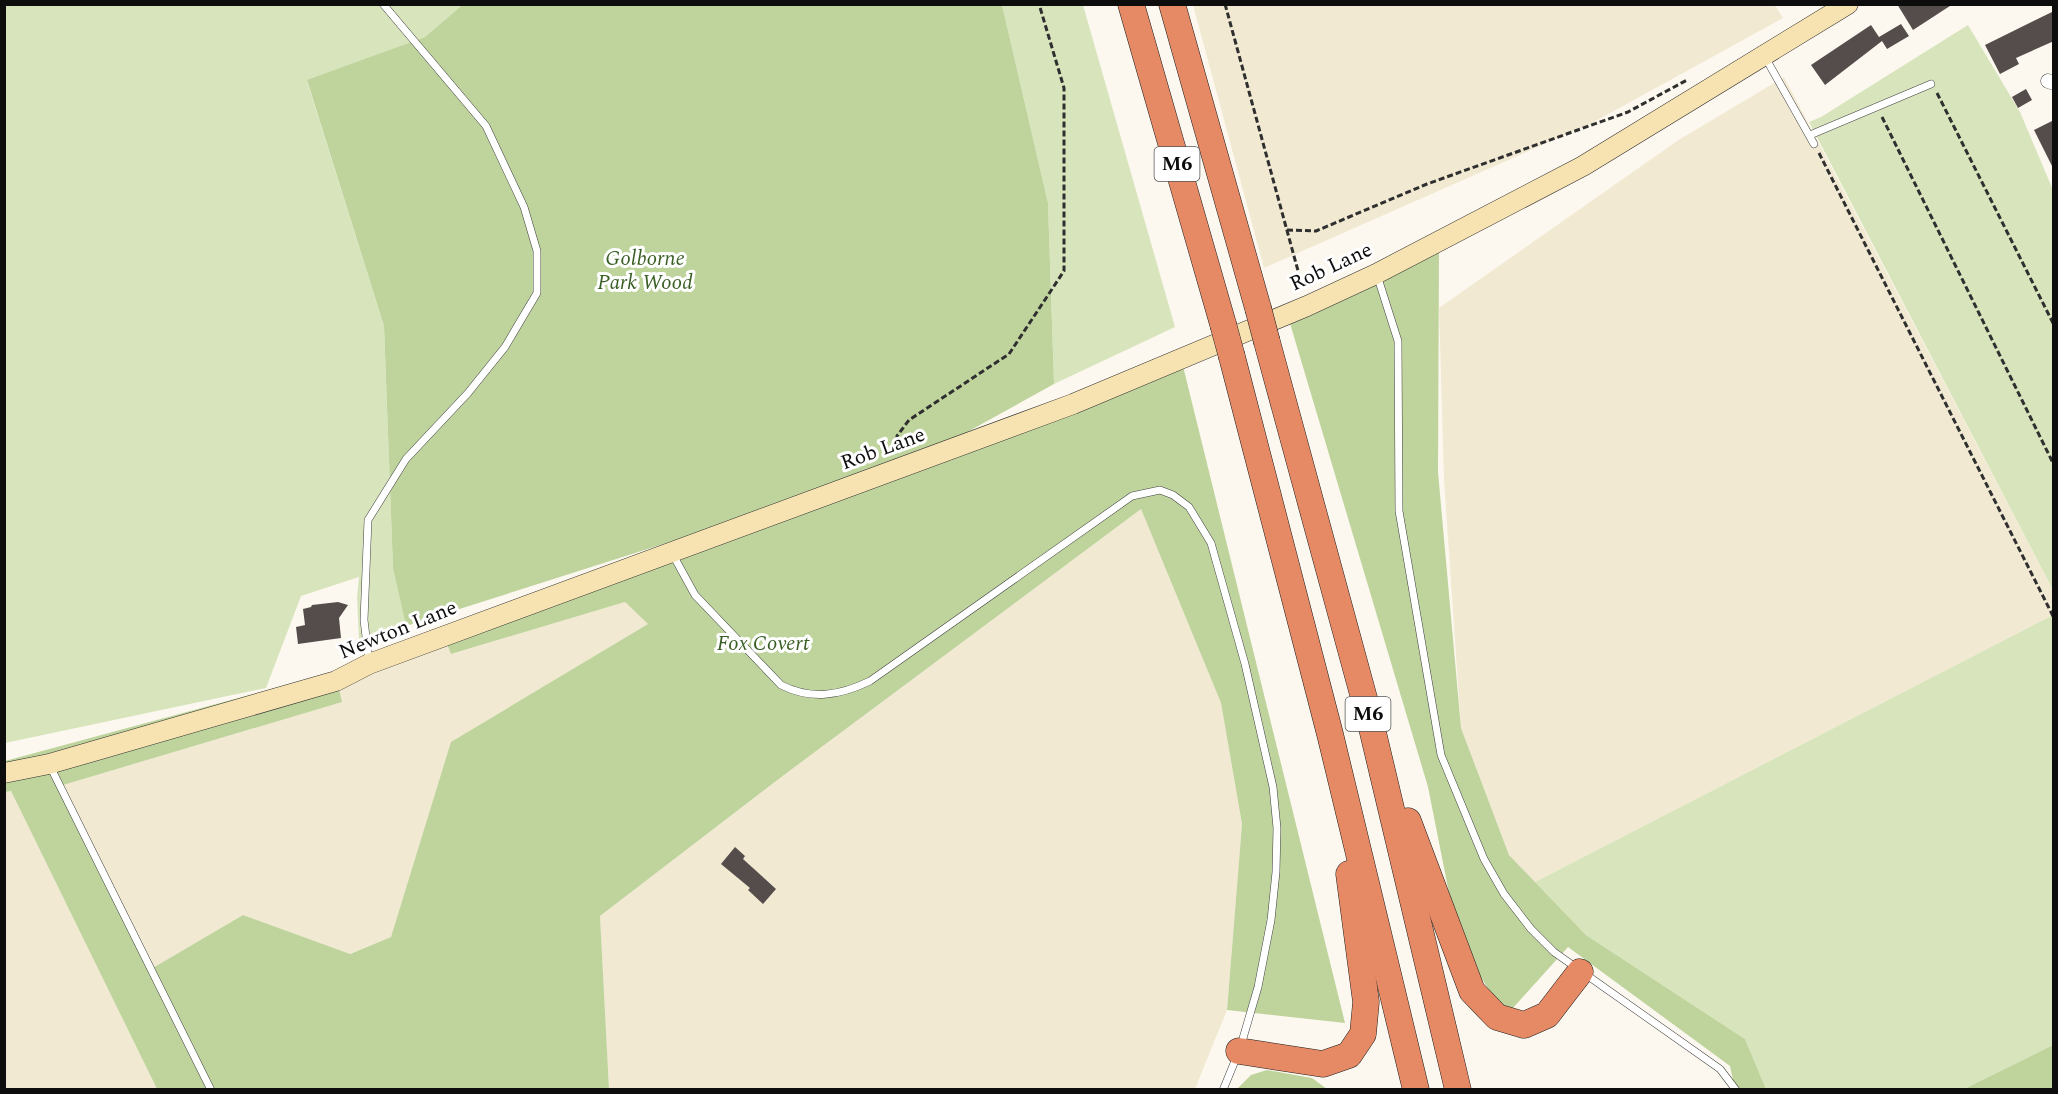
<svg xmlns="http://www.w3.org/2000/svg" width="2058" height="1094" font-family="Spectral,serif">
  <rect width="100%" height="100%" fill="#fdf8ef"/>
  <g fill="#f1e9d2">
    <polygon points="1774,4 1783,18 1592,123 1264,268 1193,5"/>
    <polygon points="1784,77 2053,590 2053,615 1535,882 1509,855 1461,728 1444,480 1439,308 1677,141"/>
    <polygon points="1141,509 1221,703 1242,824 1227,1010 1195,1089 609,1089 600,916 784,775"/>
    <polygon points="625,602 648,624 452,742 391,937 349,954 243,915 151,969 63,785 341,702 335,672 445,639 451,654"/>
    <polygon points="11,791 157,1089 5,1090 4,792"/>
  </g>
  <g fill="#d8e5bc">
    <polygon points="4,5 462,5 425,37 307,81 384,326 393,569 406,626 359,639 357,597 359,577 301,596 266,688 5,743"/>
    <polygon points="1002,5 1083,5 1175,327 1054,384 1048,203"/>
    <polygon points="1968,25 2020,112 2053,190 2053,590 1809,122 1821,117"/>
    <polygon points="2053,615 2053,1045 1964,1089 1766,1089 1745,1039 1586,935 1535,882"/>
  </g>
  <g fill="#bfd49d">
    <polygon points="462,5 1002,5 1048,203 1054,384 913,462 1180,354 1345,1023 1227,1010 1242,824 1221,703 1141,509 784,775 600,916 609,1089 157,1089 11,791 5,792 5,761 335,672 342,702 63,785 151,969 243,915 350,954 391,937 451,742 648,624 625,602 451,654 445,639 874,477 406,626 393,569 384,326 307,80 425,37"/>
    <polygon points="1439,250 1438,472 1461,728 1509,855 1586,935 1745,1039 1766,1089 1735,1089 1730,1066 1568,947 1513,1008 1504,1013 1473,965 1450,898 1428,787 1289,320"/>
    <polygon points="2053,1045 2053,1089 1964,1089"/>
    <polygon points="1267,1070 1312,1078 1327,1089 1237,1089 1251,1075"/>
  </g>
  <g fill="#554d4b">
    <polygon points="1897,4 1953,4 1913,30"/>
    <polygon points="2054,11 2054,41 2016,58 2019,64 2000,74 1985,45"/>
    <polygon points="1901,24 1909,36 1887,49 1882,41 1825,85 1811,65 1871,25 1879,37"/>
    <polygon points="2026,89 2032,100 2018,108 2012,97"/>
    <polygon points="2054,120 2054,170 2034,130"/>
    <polygon points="338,602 348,605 339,618 341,638 298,644 296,627 305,625 303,609 311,607 312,605"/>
    <polygon points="735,847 745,856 743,859 776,889 763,904 748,890 750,888 721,864"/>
  </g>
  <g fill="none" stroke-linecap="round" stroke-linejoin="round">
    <g stroke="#404040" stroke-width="8">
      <g id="lane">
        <polyline points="1765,57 1814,144"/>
        <polyline points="1810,135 1931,84"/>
        <polyline points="1377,275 1398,341 1399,511 1441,755 1484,859 1504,894 1531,929 1554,952 1720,1069 1736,1090"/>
        <path d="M673,555L695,595L781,685C811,700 839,696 870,681L1132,496L1160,490L1173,495L1189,507L1211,543L1245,664L1273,787L1277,828L1276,872L1271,920L1258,987L1241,1045"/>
        <polyline points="369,662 364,620 368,520 406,459 468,393 505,347 537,293 537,251 524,207 486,126 383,4"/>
        <polyline points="50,766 211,1090"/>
        <polyline points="1223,1090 1237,1056"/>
      </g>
    </g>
    <g stroke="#404040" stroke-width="15">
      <polyline id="street" points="2048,81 2054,83"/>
    </g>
    <g stroke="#2f2f2f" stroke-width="21">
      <polyline id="secondary" points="4,773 49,764 336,681 369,664 1073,404 1307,306 1376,274 1583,166 1848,4"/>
    </g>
    <g stroke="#1e1e1e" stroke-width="27">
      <g id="highway">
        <polyline points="1131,4 1223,324"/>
        <polyline points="1172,4 1258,308"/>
        <polyline points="1267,342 1370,720 1458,1090"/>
        <polyline points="1232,357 1330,734 1416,1090"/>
        <polyline points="1408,821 1472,991 1497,1017 1524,1025 1547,1015 1580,972"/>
        <polyline points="1239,1051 1323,1064 1349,1055 1363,1034 1366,1002 1349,874"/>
      </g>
    </g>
    <g stroke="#2f2f2f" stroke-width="3" stroke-dasharray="6 3" stroke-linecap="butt">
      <polyline points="1225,4 1303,289"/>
      <polyline points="1937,93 2054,325"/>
      <polyline points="1882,117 2054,465"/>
      <polyline points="1819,153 2054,618"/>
      <polyline points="1287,230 1316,231 1427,184 1628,112 1687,80"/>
      <polyline points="899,449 897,436 909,420 1009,354 1064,271 1064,88 1039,4"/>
    </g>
    <use href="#lane" stroke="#fff" stroke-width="7"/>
    <use href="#street" stroke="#fff" stroke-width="14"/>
    <use href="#secondary" stroke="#f7e3b1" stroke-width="20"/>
    <use href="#highway" stroke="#e68965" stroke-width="26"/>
    <g stroke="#1e1e1e" stroke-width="27" stroke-linecap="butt">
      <g id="highway-bridge">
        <polyline points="1258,308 1267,342"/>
        <polyline points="1223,324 1232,357"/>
      </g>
    </g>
    <use href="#highway-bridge" stroke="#e68965" stroke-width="26"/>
  </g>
  <g text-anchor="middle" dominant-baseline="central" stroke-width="6" stroke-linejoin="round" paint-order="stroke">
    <g fill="#fff" stroke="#565656" stroke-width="1.5">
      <rect x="1154.5" y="147" width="45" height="34" rx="4.5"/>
      <rect x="1345.5" y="697" width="45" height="34" rx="4.5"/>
    </g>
    <g font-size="20" font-weight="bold" fill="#0d0d0d">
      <text x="1177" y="164">M6</text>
      <text x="1368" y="714">M6</text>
    </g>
    <g font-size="21" font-style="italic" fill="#3a5f24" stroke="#fff">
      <text x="645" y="259">Golborne<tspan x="645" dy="24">Park Wood</tspan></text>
      <text x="763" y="644">Fox Covert</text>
    </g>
    <g font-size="21" fill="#0d0d0d" stroke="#fff">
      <text transform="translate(1331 267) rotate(-25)">Rob Lane</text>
      <text transform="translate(883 449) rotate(-20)">Rob Lane</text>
      <text transform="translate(398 630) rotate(-22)">Newton Lane</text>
    </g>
  </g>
  <rect width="2058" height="1094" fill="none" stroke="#0d0d0d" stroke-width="12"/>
</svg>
